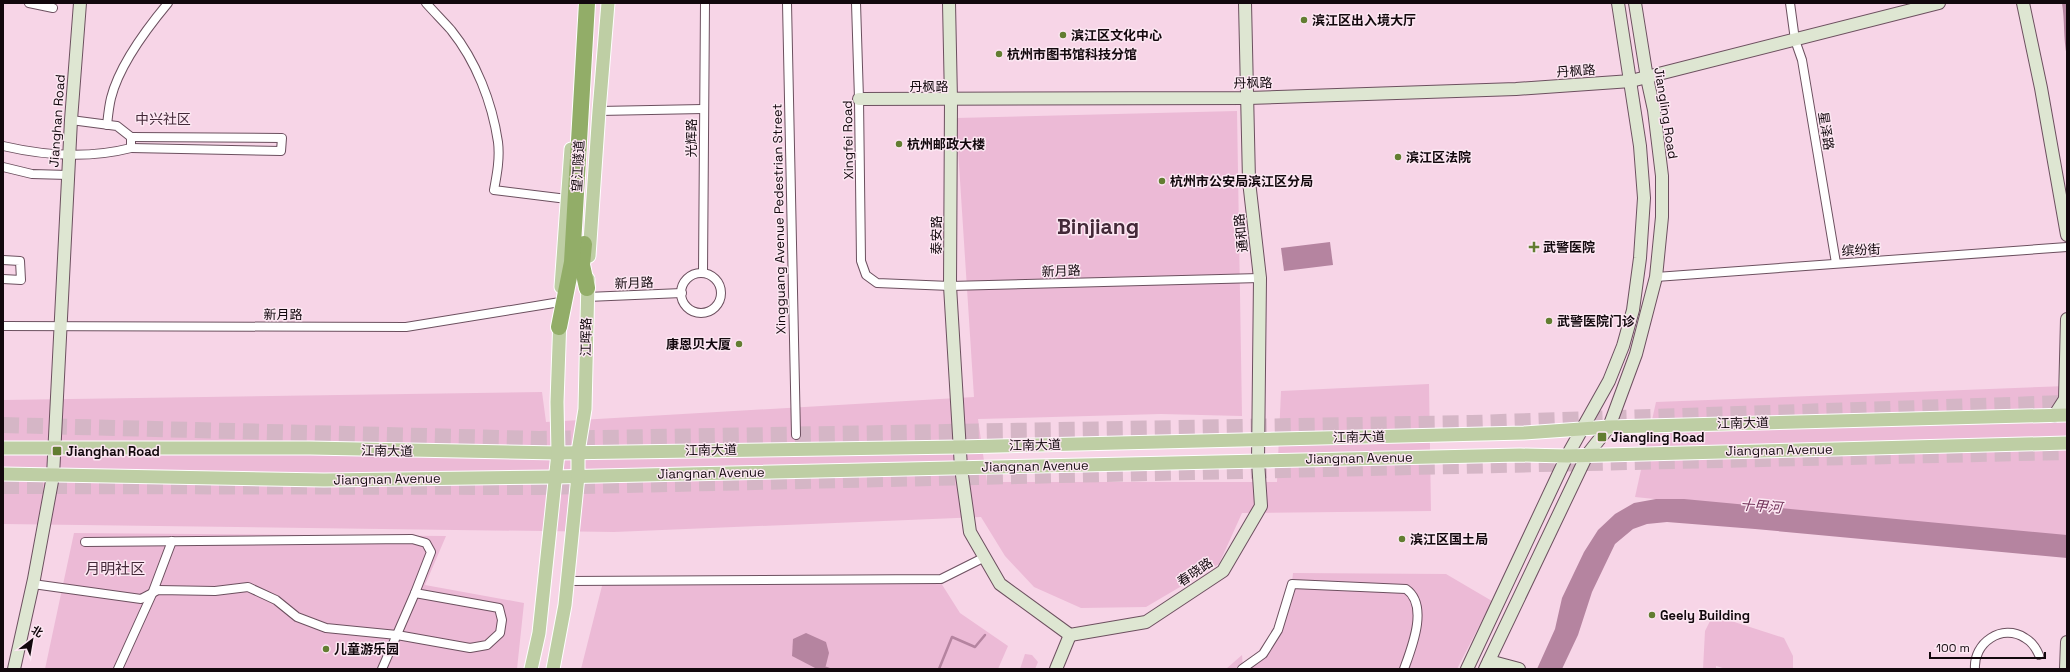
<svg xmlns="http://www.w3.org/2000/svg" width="2070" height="672" font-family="'Space Grotesk','Noto Sans SC',sans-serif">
  <rect width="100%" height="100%" fill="#f7d5e7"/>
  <g fill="#ecbad6">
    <polygon points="1237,111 1242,416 1161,414 978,419 987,482 1277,482 1281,391 1429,384 1431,511 1242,513 1219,564 1146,607 1081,608 1034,587 1005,556 981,517 614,532 3,524 3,400 542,392 546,422 974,397 956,118"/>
    <polygon points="2067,386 2067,541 1635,497 1656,402"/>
    <polygon points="74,533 446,536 425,585 524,603 517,669 45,669"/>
    <path d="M1293,573L1446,574L1492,601L1457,669H1226L1242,655L1243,668C1249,663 1258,659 1263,654C1280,636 1291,597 1293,573Z"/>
    <polygon points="603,582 941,583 960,613 1008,646 998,669 581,669"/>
    <polygon points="1719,617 1784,638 1793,656 1793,669 1726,669 1716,666 1716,669 1703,669 1705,631 1711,619"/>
    <polygon points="1025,654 1032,655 1038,662 1035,669 1020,669"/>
  </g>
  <g fill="#b584a0">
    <path d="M2062,3H2067V57C2063,37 2065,22 2062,3Z"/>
    <polygon points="1330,242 1333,265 1284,271 1281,248"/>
    <polygon points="1656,499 1684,499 2067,535 2067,558 1755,529 1667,522 1647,524 1633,529 1615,544 1592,592 1578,635 1562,669 1537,669 1555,629 1562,598 1584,552 1598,530 1615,514 1634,503"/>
    <polygon points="806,633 826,642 829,653 825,669 817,669 792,656 793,639"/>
  </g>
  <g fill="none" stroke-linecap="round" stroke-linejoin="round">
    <g stroke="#b584a0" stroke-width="2.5">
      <polyline points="826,668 829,669"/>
      <polyline points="939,669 952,637 975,647 985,635"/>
    </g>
    <g stroke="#d5b6c6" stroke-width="16" stroke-dasharray="16 8" stroke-linecap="butt">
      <polyline points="3,425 539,439 1472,423 2067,403"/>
      <polyline points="3,486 539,487 2067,452"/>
    </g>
    <g stroke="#6c505f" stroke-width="10">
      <g id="street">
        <polyline points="29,3 53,8"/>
        <path d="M426,3C434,12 443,21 451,30C476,61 492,102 498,142C500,158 497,174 494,190L567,199"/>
        <polyline points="787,3 796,435"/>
        <polyline points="856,3 859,99 861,261 866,275 877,283 950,286 1260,278"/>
        <polyline points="1790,3 1795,40 1802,60 1836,263"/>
        <polyline points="599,111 703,109"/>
        <path d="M107,125C108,116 109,106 111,98C119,66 148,27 168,3"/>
        <polyline points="131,137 282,138 281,151 131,148"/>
        <path d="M3,146C46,156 88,159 131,148V137L117,126L71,120"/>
        <polyline points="3,167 32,174 68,175"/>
        <polyline points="3,260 20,261 21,280 3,279"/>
        <polyline points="703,272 705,3"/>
        <circle cx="701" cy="293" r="20"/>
        <polyline points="1656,277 2067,247"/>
        <polyline points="587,297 682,293"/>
        <polyline points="3,326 406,327 560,302"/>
        <polyline points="567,581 941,579 985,557"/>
        <polyline points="33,584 141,599 158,590 215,591 248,587 276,600 297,617 326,628 397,635 470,648 487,645 500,633 502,620 499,608 415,593 431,552 426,543 412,539 85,542"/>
        <polyline points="118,669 152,594 172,541"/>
        <polyline points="382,669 415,593"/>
        <path d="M1242,669L1263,654L1278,630L1292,584L1406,589C1429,605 1412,647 1404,669"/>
        <path d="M1975,669C1973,643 2002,623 2025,638C2032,642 2036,648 2039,655"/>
      </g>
    </g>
    <g stroke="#6c505f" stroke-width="14">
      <g id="secondary">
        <polyline points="949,3 951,100 950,286 961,468 970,532 1000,584 1070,635 1146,622 1223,571 1261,506 1258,461 1260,278 1249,181 1245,3"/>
        <polyline points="2023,3 2041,88 2067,235"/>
        <polyline points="859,99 1248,98 1516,89 1631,81 1939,3"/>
        <polyline points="2054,416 2065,399 2067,319"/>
        <polyline points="1489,661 1519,669"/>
        <polyline points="14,669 34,579 53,476 71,120 80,3"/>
        <polyline points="1056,669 1070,635"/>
        <polyline points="1467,669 1567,456 1609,381 1623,346 1633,310 1640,258 1644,198 1640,146 1618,3"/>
        <polyline points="1485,669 1587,455 1609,427 1636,354 1656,277 1662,217 1662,176 1654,110 1647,78 1635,3"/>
        <polyline points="2066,669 2067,642"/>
      </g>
    </g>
    <g stroke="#fff" stroke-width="15">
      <g id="primary">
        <polyline points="589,256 599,111 608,3"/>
        <polyline points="561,287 571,149"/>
        <polyline points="3,448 310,448 558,453 959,447 1524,433 1609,427 2067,415"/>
        <polyline points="3,474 324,480 555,477 1520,455 1567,456 2067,443"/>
        <polyline points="531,669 539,633 558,453 557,402 560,317"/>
        <polyline points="553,669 565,605 578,476 578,452 585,409 588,279"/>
      </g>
    </g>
    <g stroke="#fff" stroke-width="18">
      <g id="highway">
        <polyline points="584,244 582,265 587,288"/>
        <polyline points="559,327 572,262 587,3"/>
      </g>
    </g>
    <use href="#street" stroke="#fff" stroke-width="8"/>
    <use href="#secondary" stroke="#dee6d2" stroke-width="12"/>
    <use href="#primary" stroke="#becea4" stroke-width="13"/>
    <use href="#highway" stroke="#92ad68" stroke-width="16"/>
  </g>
  <g fill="#627d31" stroke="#fce7f2" stroke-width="1.5">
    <circle cx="1304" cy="20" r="4"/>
    <circle cx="1063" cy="35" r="4"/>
    <circle cx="999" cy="54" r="4"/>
    <circle cx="899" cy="144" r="4"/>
    <circle cx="1398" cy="157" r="4"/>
    <circle cx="1162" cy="181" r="4"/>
    <path d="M1532 241h4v4h4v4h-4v4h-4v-4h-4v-4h4z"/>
    <circle cx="1549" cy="321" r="4"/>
    <circle cx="739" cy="344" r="4"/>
    <rect x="1597" y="432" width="10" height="10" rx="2"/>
    <rect x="52" y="446" width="10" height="10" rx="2"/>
    <circle cx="1402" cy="539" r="4"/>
    <circle cx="1652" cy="615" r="4"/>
    <circle cx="326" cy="649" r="4"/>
  </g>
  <g text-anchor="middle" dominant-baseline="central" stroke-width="3" stroke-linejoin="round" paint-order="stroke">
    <g font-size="13" font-weight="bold" fill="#12080d" stroke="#fce7f2" text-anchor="start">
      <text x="1312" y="20">滨江区出入境大厅</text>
      <text x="1071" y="35">滨江区文化中心</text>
      <text x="1007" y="54">杭州市图书馆科技分馆</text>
      <text x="907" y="144">杭州邮政大楼</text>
      <text x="1406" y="157">滨江区法院</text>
      <text x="1170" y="181">杭州市公安局滨江区分局</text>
      <text x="1543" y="247">武警医院</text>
      <text x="1557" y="321">武警医院门诊</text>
      <text x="731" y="344" text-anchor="end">康恩贝大厦</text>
      <text x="1611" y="437">Jiangling Road</text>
      <text x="66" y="451">Jianghan Road</text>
      <text x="1410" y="539">滨江区国土局</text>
      <text x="1660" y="615">Geely Building</text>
      <text x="334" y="649">儿童游乐园</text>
    </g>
    <g font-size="13" fill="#12080d" stroke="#fce7f2">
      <text transform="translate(1576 71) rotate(-4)">丹枫路</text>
      <text transform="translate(1253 83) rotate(-1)">丹枫路</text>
      <text x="929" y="86">丹枫路</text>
      <text transform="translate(1666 113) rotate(81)">Jiangling Road</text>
      <text transform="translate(57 121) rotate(-86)">Jianghan Road</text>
      <text transform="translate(1826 131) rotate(81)">星泽路</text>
      <text transform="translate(691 138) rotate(-90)">光辉路</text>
      <text transform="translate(848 140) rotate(-91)">Xingfei Road</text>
      <text transform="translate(578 166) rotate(-87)">望江隧道</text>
      <text transform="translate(779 219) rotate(-91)">Xingguang Avenue Pedestrian Street</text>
      <text transform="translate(1241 233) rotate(-96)">通和路</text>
      <text transform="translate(936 235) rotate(-90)">泰安路</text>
      <text transform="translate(1861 250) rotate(-3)">缤纷街</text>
      <text transform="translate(1061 271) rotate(-2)">新月路</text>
      <text transform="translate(634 283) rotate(-2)">新月路</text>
      <text x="283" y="314">新月路</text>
      <text transform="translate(586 337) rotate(-89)">江晖路</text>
      <text transform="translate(1743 423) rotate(-1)">江南大道</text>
      <text transform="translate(1359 437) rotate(-1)">江南大道</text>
      <text transform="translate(1035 445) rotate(-1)">江南大道</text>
      <text transform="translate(711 450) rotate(-1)">江南大道</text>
      <text transform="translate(1779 450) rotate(-1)">Jiangnan Avenue</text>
      <text transform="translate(387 451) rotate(1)">江南大道</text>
      <text transform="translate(1359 458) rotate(-1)">Jiangnan Avenue</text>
      <text transform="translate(1035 466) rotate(-1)">Jiangnan Avenue</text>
      <text transform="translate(711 473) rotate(-1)">Jiangnan Avenue</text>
      <text transform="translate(387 479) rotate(-1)">Jiangnan Avenue</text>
      <text transform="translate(1195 572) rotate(-34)">春晓路</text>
    </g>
    <g font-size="14" fill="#432938" stroke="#fce7f2">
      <text x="163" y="119">中兴社区</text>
    </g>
    <g font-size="14" font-style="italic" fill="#74355c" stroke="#fce7f2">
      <text transform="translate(1761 506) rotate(5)">十甲河</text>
    </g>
    <g font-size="15" fill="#432938" stroke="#fce7f2">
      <text x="115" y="568">月明社区</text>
    </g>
    <g font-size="21" font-weight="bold" fill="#432938" stroke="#fce7f2">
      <text x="1098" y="226">Binjiang</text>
    </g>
  </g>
  <rect width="2070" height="672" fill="none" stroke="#12080d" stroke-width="8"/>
  <g transform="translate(32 640) rotate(31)" stroke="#fce7f2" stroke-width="3" paint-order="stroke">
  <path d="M0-3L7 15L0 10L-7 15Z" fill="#12080d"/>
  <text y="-6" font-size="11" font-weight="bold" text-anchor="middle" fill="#12080d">北</text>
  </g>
  <path d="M1930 652v6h115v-6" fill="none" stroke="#12080d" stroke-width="2"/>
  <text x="1936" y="652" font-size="12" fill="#12080d" stroke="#fce7f2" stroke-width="3" paint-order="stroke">100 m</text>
</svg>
